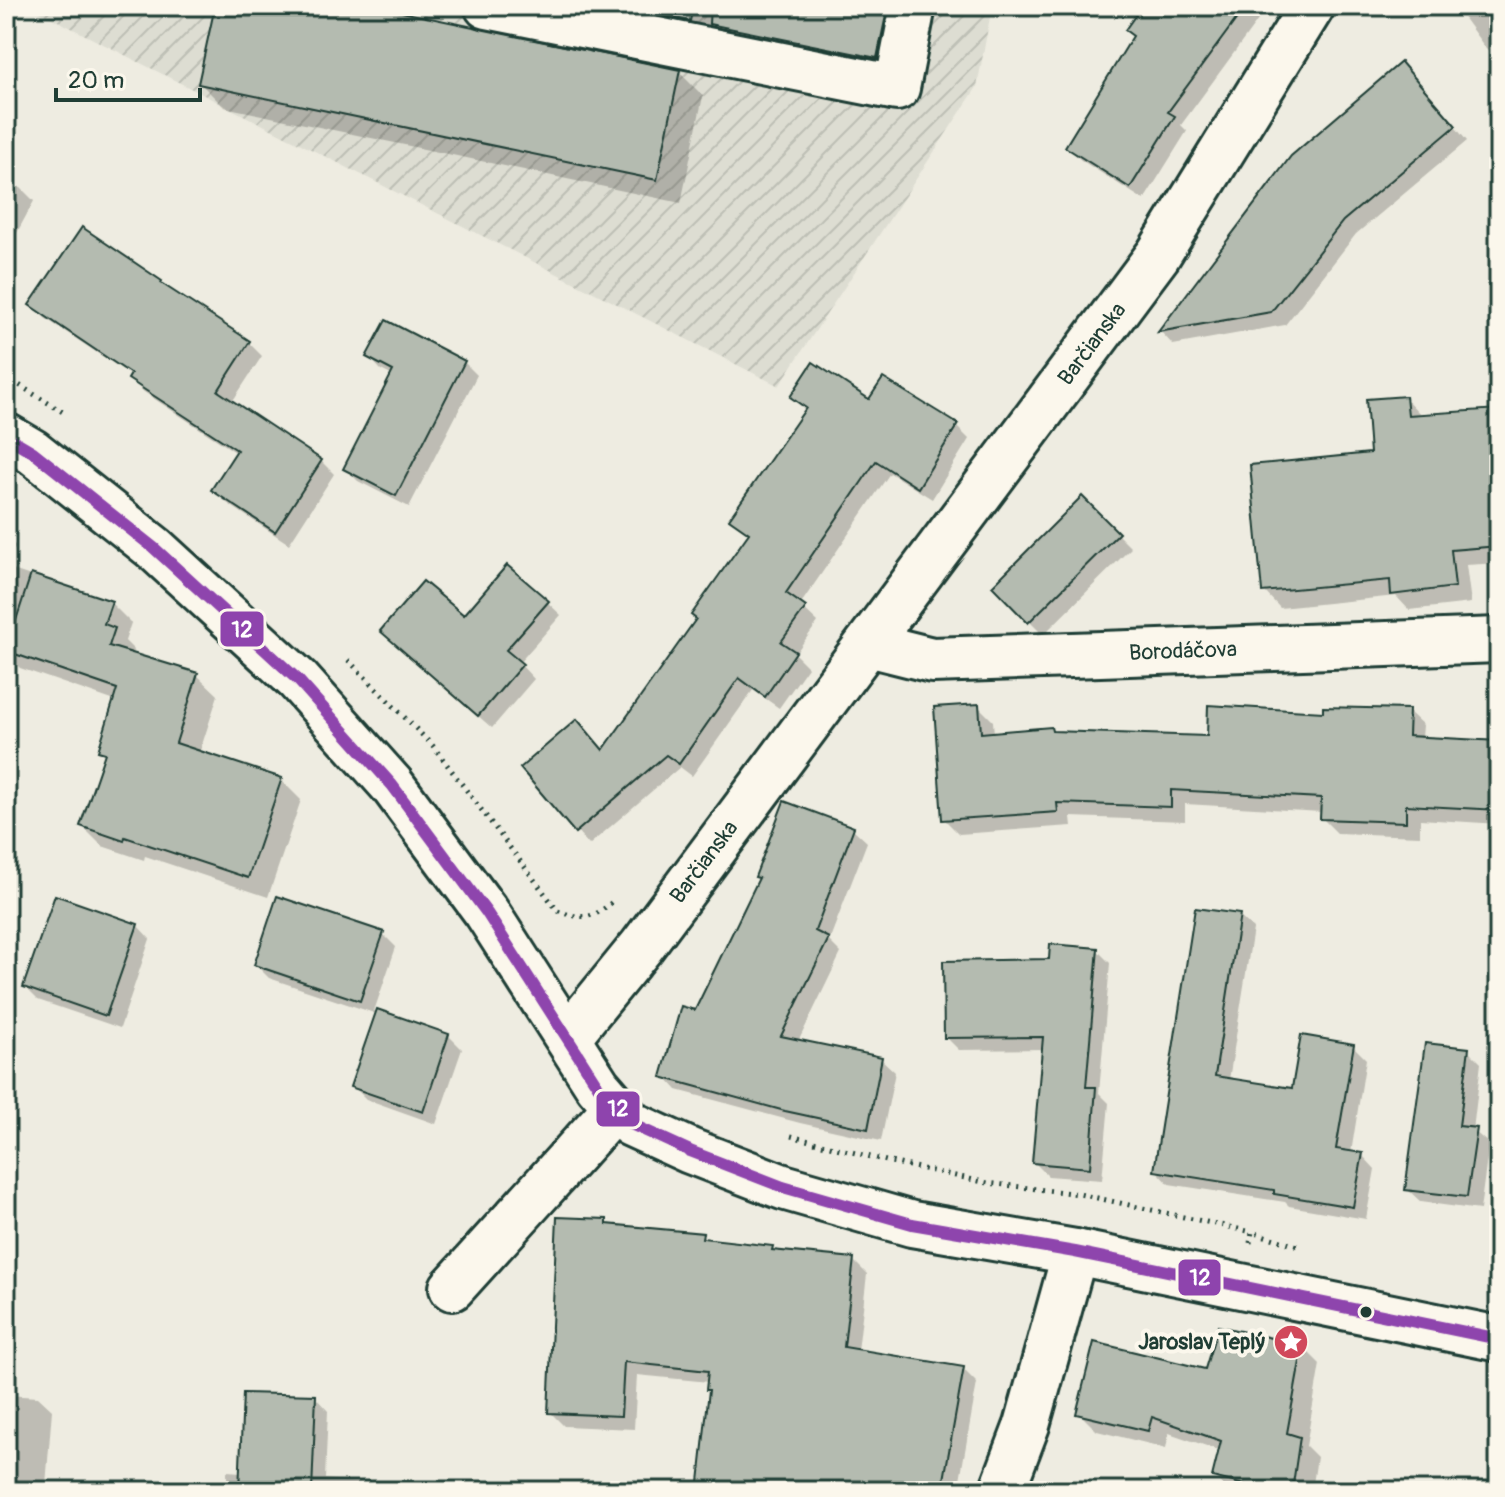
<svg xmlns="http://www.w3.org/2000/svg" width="1505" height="1497" font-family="Pangolin,sans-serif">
  <defs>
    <pattern id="industrial-furrows" width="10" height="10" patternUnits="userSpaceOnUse" patternTransform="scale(2)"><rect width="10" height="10" fill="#ddddd2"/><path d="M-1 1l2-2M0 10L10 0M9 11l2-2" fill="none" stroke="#bdbfb5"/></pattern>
  </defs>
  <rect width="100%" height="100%" fill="#eeece1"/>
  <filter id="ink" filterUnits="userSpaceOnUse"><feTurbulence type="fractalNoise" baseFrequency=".0125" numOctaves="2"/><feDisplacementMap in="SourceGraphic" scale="16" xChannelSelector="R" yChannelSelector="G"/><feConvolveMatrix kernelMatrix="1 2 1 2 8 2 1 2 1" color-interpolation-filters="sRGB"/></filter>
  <g filter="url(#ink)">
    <polygon fill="url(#industrial-furrows)" points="28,6 992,6 977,87 779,386"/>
    <g fill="#0003">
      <polygon points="217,6 365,6 679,72 703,96 681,203 224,107 200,83"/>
      <polygon points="585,6 918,6 903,83"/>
      <polygon points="1145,6 1251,6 1249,10 1258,20 1181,125 1187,131 1144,200 1081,160 1067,147 1135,37"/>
      <polygon points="1455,6 1499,6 1499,58 1497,59 1484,46"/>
      <polygon points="1414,78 1467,141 1356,234 1285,325 1173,345 1161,332 1292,157"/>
      <polygon points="6,180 21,188 34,201 6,253"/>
      <polygon points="161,283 249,343 262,356 232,402 321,461 334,474 289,544 227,503 213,490 237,453 144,392 130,378 132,376 45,318 32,304"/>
      <polygon points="369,357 464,362 477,375 409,507 358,481 345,468 393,376 381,370"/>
      <polygon points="792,397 870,402 956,426 969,439 932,499 890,473 800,605 818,622 795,654 808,667 779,708 753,690 692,776 680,767 589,845 523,768 605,752 698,619 750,535 732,519 806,411"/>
      <polygon points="1405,398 1422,416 1499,411 1499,563 1466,565 1471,603 1409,610 1396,596 1280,608 1264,591 1372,455"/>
      <polygon points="1082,499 1131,548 1043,635 994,586"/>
      <polygon points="6,536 16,546 7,568 111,603 131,623 125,641 134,650 133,655 197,675 218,695 200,751 281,780 301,800 268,897 145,856 144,860 102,846 82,826 106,756 100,750 115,701 20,668 6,654"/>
      <polygon points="547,602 561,615 519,663 534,679 492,728 396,644 464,618"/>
      <polygon points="978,706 993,721 994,734 1051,729 1055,733 1209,739 1325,714 1408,711 1423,725 1422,738 1499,743 1499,824 1420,819 1420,836 1337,833 1322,818 1322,812 1185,804 1185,821 1071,817 1072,826 959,834 944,819"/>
      <polygon points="853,829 867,842 829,941 841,953 798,1042 881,1059 895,1072 881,1141 800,1123 677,1090 664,1076 760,879 758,877"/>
      <polygon points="1239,916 1253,929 1229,1080 1294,1090 1353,1046 1366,1059 1351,1153 1362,1155 1375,1169 1366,1219 1289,1206 1285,1202 1169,1184 1156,1170"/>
      <polygon points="137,925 150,939 120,1028 38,1000 25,987"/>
      <polygon points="383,934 396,947 374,1011 448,1035 462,1049 436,1124 366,1099 353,1086 377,1014 269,978 256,965"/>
      <polygon points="1097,950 1110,963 1099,1093 1109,1103 1102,1180 1048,1176 1034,1162 1044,1049 959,1050 946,1037 1051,961"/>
      <polygon points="1468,1050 1481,1063 1473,1130 1489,1144 1480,1210 1421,1202 1407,1189"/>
      <polygon points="606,1221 611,1226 702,1235 707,1241 772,1247 777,1252 853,1260 867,1274 858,1351 963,1369 977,1383 958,1491 700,1491 710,1392 709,1382 637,1375 634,1429 564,1426 550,1412"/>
      <polygon points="1302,1346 1320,1364 1306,1446 1317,1457 1312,1491 1229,1491 1214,1477 1221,1451 1169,1433 1166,1448 1097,1431 1079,1413 1207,1371"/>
      <polygon points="6,1395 38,1397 52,1410 46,1485 227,1491 227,1471 242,1472 315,1397 328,1411 325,1479 418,1487 421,1491 6,1491"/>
      <polygon points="1346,1487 1376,1491 1345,1491"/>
    </g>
    <g fill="#b4bbb0" stroke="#1f3d34" stroke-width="2">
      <polygon points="215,6 373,6 680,70 657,180 198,84"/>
      <polygon points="614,6 693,6 690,21"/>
      <polygon points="710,6 888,6 877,58 709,24"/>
      <polygon points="1142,6 1246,6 1168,112 1175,116 1130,188 1065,147 1133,36 1125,30"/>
      <polygon points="1401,62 1456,126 1343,221 1271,312 1158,332 1291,156"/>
      <polygon points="82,227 162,281 161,283 250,341 218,391 322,460 275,532 211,490 237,450 128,379 131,374 29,305"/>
      <polygon points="386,320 465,361 396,496 343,469 393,371 366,357"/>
      <polygon points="813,362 869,399 883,378 958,424 918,488 876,461 786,593 806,607 781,642 796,652 765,697 739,678 679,764 666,755 575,833 520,768 577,719 603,750 696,619 691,615 749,533 729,519 806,408 790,397"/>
      <polygon points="1406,396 1408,415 1499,409 1499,546 1451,550 1455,587 1391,595 1390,580 1262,592 1250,465 1370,453 1366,399"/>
      <polygon points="1082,496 1119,533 1028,623 992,586"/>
      <polygon points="507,565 549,601 506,650 523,664 478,716 380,631 423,581 464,615"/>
      <polygon points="31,574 112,601 104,624 115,628 109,646 198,673 176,743 282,778 248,878 125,837 124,841 80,826 105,753 98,751 117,689 6,651"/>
      <polygon points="979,704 981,733 1051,727 1052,731 1207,736 1208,705 1323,712 1323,707 1409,709 1408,736 1499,741 1499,810 1406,805 1406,822 1320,819 1321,798 1171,790 1171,807 1057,803 1058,812 942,820 934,707"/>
      <polygon points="784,801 854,827 815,931 829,938 781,1036 882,1057 868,1129 785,1111 661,1077 681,1006 695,1010 759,878 755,877"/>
      <polygon points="55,895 138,924 106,1016 23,987"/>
      <polygon points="277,896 384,932 360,1001 254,965"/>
      <polygon points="1195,908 1240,914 1215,1076 1292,1088 1301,1035 1354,1044 1336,1149 1363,1153 1353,1207 1274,1194 1274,1190 1154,1171"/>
      <polygon points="1050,944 1098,948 1086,1087 1096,1087 1090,1168 1032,1163 1043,1037 944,1038 943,961 1049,959"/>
      <polygon points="377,1009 449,1034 423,1112 350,1087"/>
      <polygon points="1425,1043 1469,1048 1459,1126 1477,1128 1467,1197 1405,1190"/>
      <polygon points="557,1217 607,1219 607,1224 703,1233 702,1238 773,1246 772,1250 854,1258 844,1347 964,1367 942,1491 698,1491 709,1390 706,1390 708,1371 624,1362 621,1416 548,1413"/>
      <polygon points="1218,1326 1303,1345 1287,1433 1300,1437 1292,1491 1270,1491 1212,1477 1221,1441 1152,1417 1148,1431 1076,1414 1094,1342 1205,1369"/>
      <polygon points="243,1393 316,1395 312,1491 239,1491"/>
    </g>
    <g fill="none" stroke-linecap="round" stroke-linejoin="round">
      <g stroke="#1f3d34" stroke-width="50">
        <g id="minor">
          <polyline points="487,6 897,88 913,6"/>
          <polyline points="6,436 33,452 154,548 298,680 392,785 487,913 598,1086 631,1124 690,1151 783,1187 912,1224 1075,1252 1499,1339"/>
          <polyline points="868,644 932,660 1499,640"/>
          <polyline points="568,1037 642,946 1158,255 1312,6"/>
          <polyline points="452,1288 616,1107"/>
          <polyline points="1002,1491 1027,1425 1075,1252"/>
        </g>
      </g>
      <g stroke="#1f3d34" stroke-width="5" stroke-dasharray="2 6" stroke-linecap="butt">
        <polyline points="6,377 66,414"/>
        <path d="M348,660L433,746L558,911C583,920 594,919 613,901"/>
        <polyline points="791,1136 886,1161 988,1183 1079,1194 1252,1232"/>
        <polyline points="1250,1243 1252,1232 1301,1247"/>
      </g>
      <use href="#minor" stroke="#fbf7ec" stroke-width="44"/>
      <g stroke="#fbf7ec" stroke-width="18">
        <polyline id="bus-1" points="6,436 33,452 154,548 298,680 392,785 487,913 598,1086 631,1124 690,1151 783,1187 912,1224 1075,1252 1499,1339"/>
      </g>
      <use href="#bus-1" stroke="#8e44ad" stroke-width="12"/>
    </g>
  </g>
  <defs>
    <g id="sight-disc" transform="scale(1.8)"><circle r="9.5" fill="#d1495b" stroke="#fbf7ec"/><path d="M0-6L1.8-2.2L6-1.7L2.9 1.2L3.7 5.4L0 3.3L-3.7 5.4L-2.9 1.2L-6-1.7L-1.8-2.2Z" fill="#fff"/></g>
  </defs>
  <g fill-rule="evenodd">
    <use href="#sight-disc" x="1291" y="1342"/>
  </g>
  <circle fill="#1f3d34" stroke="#fbf7ec" stroke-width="3" cx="1366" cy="1312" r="7"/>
  <g text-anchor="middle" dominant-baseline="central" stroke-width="8" stroke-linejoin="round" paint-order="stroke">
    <g font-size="22" fill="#1f3d34" stroke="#fbf7ec">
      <text transform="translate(1092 344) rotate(-53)">Barčianska</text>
      <text transform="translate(1183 651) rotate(-2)">Borodáčova</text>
      <text transform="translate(704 862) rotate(-53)">Barčianska</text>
    </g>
    <g font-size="22" font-weight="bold" fill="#1f3d34" stroke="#fbf7ec" text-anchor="end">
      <text x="1265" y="1342">Jaroslav Teplý</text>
    </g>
  </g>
  <g stroke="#fbf7ec" stroke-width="3">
    <rect x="219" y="610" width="46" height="38" rx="8" fill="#8e44ad"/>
    <rect x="595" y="1090" width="46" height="38" rx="8" fill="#8e44ad"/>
    <rect x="1177" y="1258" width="45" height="39" rx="8" fill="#8e44ad"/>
  </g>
  <g font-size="22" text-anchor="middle" font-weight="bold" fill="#fff">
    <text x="242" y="637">12</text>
    <text x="618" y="1116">12</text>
    <text x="1200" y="1285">12</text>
  </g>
  <rect width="1505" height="1497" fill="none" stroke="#fbf7ec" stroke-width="32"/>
  <rect x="16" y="16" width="1473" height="1465" fill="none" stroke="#1f3d34" stroke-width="3" filter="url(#ink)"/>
  <path d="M56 88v12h144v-12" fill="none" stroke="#1f3d34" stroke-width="4"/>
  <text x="68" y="88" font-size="24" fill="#1f3d34" stroke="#fbf7ec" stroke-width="6" paint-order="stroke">20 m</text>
</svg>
